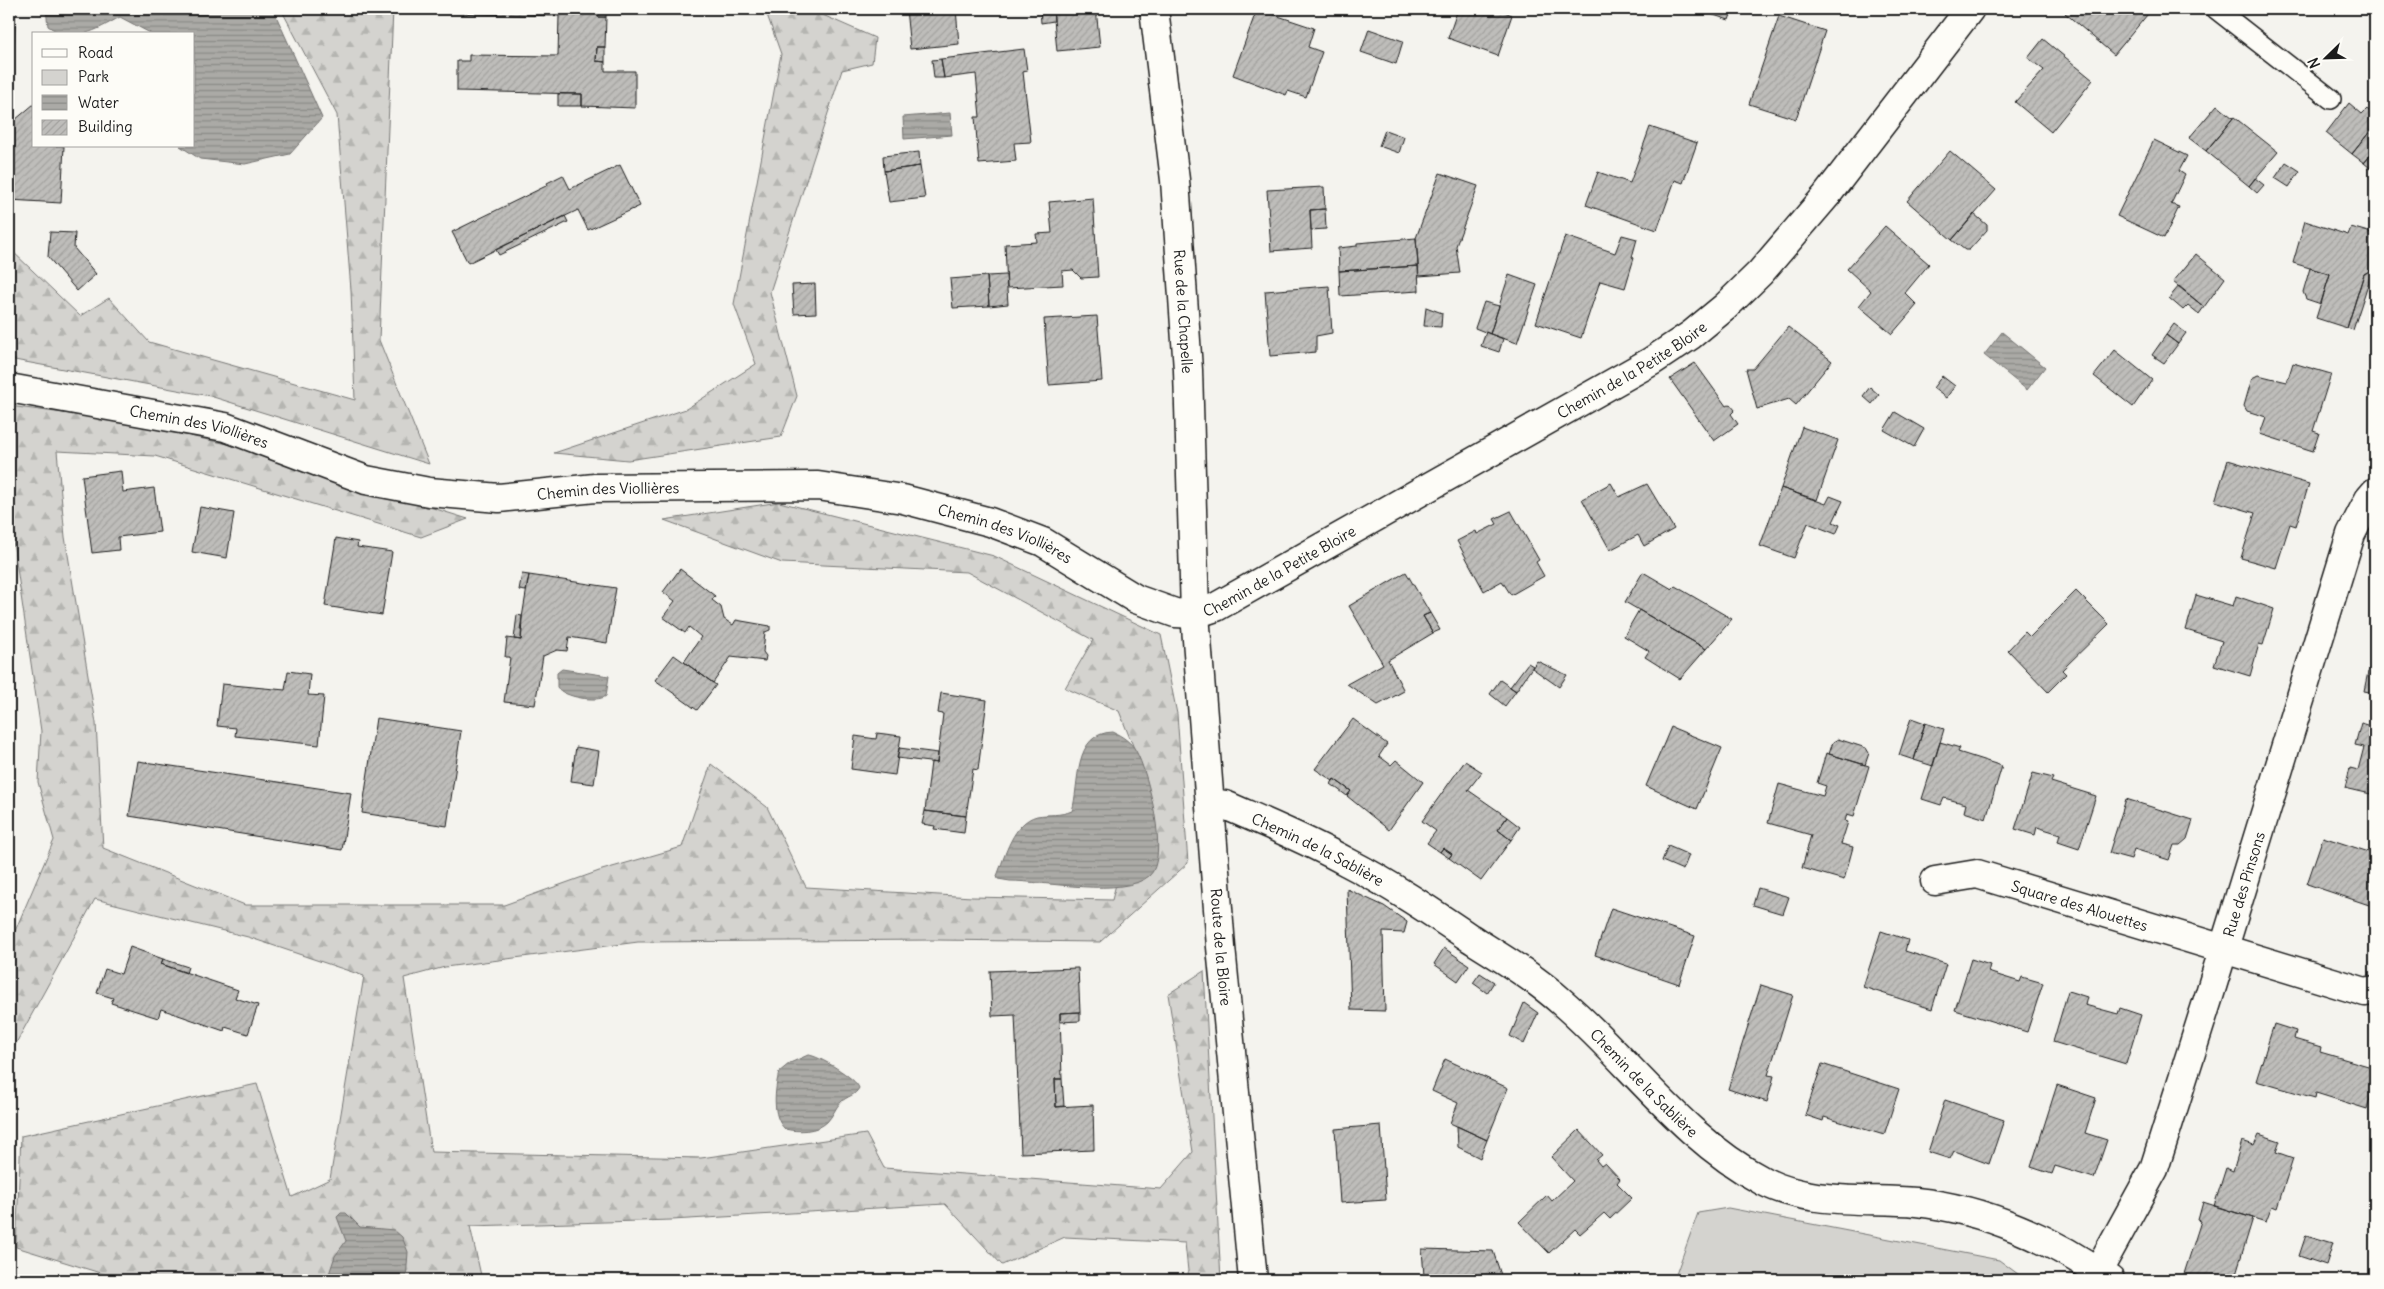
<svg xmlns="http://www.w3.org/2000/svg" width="2384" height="1289" viewBox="0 0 2384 1289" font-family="Delius,sans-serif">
  <defs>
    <pattern id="forest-firs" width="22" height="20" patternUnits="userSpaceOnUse" patternTransform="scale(1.25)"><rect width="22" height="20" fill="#d4d3cf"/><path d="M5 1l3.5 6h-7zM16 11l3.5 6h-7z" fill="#b5b5b1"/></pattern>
    <pattern id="water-rules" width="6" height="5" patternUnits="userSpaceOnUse" patternTransform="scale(1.25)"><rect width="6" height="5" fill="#abaaa6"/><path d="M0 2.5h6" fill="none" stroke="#8a8a86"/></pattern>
    <pattern id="building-hatch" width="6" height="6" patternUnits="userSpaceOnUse" patternTransform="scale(1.25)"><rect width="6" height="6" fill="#bebdba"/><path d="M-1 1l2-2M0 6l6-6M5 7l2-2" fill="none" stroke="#a3a29f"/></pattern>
  </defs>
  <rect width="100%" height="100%" fill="#f4f3ee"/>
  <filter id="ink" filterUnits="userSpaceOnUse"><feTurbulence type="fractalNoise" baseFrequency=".02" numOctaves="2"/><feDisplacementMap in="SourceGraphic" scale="10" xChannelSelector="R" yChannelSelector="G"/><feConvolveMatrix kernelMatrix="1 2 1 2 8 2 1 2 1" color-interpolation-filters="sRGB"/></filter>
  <g filter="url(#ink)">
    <path fill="#d4d3cf" stroke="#787876" d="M1728 1208 1999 1260 2026 1280H1674L1698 1213Z"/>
    <path fill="url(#forest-firs)" stroke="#787876" d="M9 9H16L14 42 9 46Z
      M281 9H393L379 340 429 464 210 396 9 359V248L80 316 109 298 149 342 355 400 351 290 337 115Z
      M765 9H813L816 12 875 38 872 63 842 70 770 292 797 396 781 437 628 460 554 453 686 409 756 364 734 304 781 54Z
      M9 406 102 418 228 444 468 519 421 537 155 456 57 451 65 537 96 723 103 848 245 905H504L602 870 682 847 711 764 767 807 806 887 972 897 1112 900 1144 773 1119 711 1065 688 1093 640 967 572 782 563 664 520 779 502 994 556 1161 635 1177 714 1188 863 1100 942 936 940 638 942 445 967 404 978 431 1152 701 1158 866 1134 884 1168 1161 1189 1193 1152 1168 994 1204 971 1221 1280H1189L1185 1243 1065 1237 1002 1265 945 1204 672 1220 470 1226 482 1280H123L16 1247 21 1136 257 1084 292 1197 330 1179 364 976 248 937 95 899 9 1056V945L54 840 38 782 41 731 9 514Z"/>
    <path fill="url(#water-rules)" stroke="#72716f" d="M46 9H273L322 118 290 154 245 164 200 159 180 146H194V34H152L120 17C96 30 74 45 48 26Z
      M950 113 952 135 904 139 903 117Z
      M2002 332 2045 367 2027 390 1984 355Z
      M562 669 609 676 606 696C597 703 563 697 557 687V673Z
      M1113 732C1122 736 1131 742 1136 751 1148 772 1170 859 1149 876 1123 898 1044 881 1010 881L998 879 997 876C1005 856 1013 822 1037 816 1049 814 1060 816 1072 811 1080 785 1072 733 1113 732Z
      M808 1055C818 1055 857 1079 859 1088 855 1096 847 1096 841 1102 835 1108 833 1116 827 1122 817 1132 797 1132 785 1129 771 1116 775 1089 779 1072L790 1063Z
      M341 1213H346L360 1227 394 1230 402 1237 408 1252 406 1280H327L335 1256 346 1241 337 1217Z"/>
    <path fill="url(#building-hatch)" stroke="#1c1c1c" d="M453 9H480V14L453 13Z
      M480 9H598V17H606L605 47H597L596 61 605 62V71H635V108L582 106V94L457 91V61H469V55L558 56 559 16 480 14Z
      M598 9H606V17H598Z
      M906 9H956L959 44 910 49Z
      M1040 9H1053L1054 21 1041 23Z
      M1053 9H1096L1100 47 1057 51Z
      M1257 9 1314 28 1308 47 1322 52 1306 97 1288 91 1286 95 1233 75Z
      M1458 9 1463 11 1464 9H1497L1512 15 1498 56 1448 38Z
      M1695 9H1733L1729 20Z
      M2069 9H2152L2114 55 2065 13Z
      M1779 16 1825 31 1796 119 1749 104Z
      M1369 29 1403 41 1396 64 1361 52Z
      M2043 39 2093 80 2051 132 2015 102 2044 70 2028 58Z
      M597 47H605V62L596 61Z
      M1024 49 1027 71 1023 72 1031 142 1014 143 1016 161 979 164 975 117H980L976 74 944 78 941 59Z
      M941 59 944 78H934L932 60Z
      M558 94H582V106H558Z
      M2349 103 2362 114 2367 109 2375 116V125L2352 154 2326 133Z
      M34 104V146H64L61 203 9 200 12 142 9 141V120H15Z
      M2217 105 2233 118 2206 151 2189 138Z
      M2234 117 2278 152 2249 186 2206 151Z
      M2375 125V150L2364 163 2352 154Z
      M1650 127 1697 143 1683 183 1675 180 1657 230 1586 205 1598 172 1630 183Z
      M1385 130 1404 137 1399 153 1379 146Z
      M2154 140 2187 156 2179 171 2185 175 2171 204 2179 207 2164 238 2117 216Z
      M2375 150V172L2364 163Z
      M1950 151 1996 190 1952 240 1907 201Z
      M919 152 920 166 884 171 883 156Z
      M2286 162 2300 171 2289 187 2275 178Z
      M620 165 640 206 588 230 578 210 468 263 452 232 548 185 547 183 563 175 570 189Z
      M920 166 925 198 889 202 884 171Z
      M1440 173 1478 186 1456 246 1460 273 1419 276 1416 238Z
      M2255 178 2264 185 2257 193 2249 186Z
      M1324 187 1325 209 1310 210 1312 248 1271 251 1267 190Z
      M1093 198 1098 277 1081 278 1073 270 1062 271 1063 285 1007 288 1005 244 1037 242 1036 234 1052 233 1049 202Z
      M1325 209 1326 229 1311 230 1310 210Z
      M1974 214 1987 225V230L1969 250H1965L1952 240Z
      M565 216 568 222 499 255 496 250Z
      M2305 221 2348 235 2351 227 2375 234V268L2364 274 2347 328 2316 318 2330 274 2293 263Z
      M1885 226 1929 264 1905 293 1917 305 1892 334 1859 306 1871 291 1847 269Z
      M50 232 75 233 74 248 96 274 77 291 48 257Z
      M1622 235 1637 239 1632 257 1634 258 1625 288 1600 281 1581 338 1536 323 1565 236 1615 253Z
      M1416 238 1418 266 1339 271 1338 248 1357 246V243Z
      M2196 254 2225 278 2204 307 2173 282Z
      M1418 266 1419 291 1340 296 1339 271Z
      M2310 268 2330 274 2321 304 2306 299 2303 292Z
      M2373 269 2353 330 2347 328 2364 274Z
      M1006 275 1008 304 989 306 987 276Z
      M1509 275 1537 285 1517 343 1490 334Z
      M987 276 989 306 953 308 950 279Z
      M815 284 816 313 794 314 792 285Z
      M1329 286 1332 333 1316 336V352L1270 356 1265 291Z
      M2179 286 2204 307 2199 314 2188 305 2183 310 2169 298Z
      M1484 302 1499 306 1490 334 1475 328Z
      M1426 307 1442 313 1441 327 1424 326Z
      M1097 316 1102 381 1049 385 1044 319Z
      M2174 324 2186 333 2178 344 2166 335Z
      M1788 327 1832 361 1796 405 1789 399 1757 409 1746 369H1753Z
      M1486 332 1503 339 1499 352 1481 346Z
      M2166 335 2178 344 2164 363 2152 355Z
      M2115 350 2152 380 2133 407 2094 376Z
      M1695 363 1726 406 1730 404 1735 410 1731 414 1738 424 1714 441 1670 379Z
      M2293 363 2331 374 2313 431 2319 433 2313 451 2260 434 2266 417 2247 411 2244 406 2252 378 2258 375 2287 382Z
      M1942 376 1955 386 1946 398 1933 388Z
      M1870 387 1879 395 1872 404 1863 396Z
      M1895 412 1924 429 1914 447 1884 430Z
      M1802 427 1838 440 1817 500 1781 488Z
      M2228 460 2309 484 2296 526 2290 524 2276 568 2241 558 2255 513 2215 501Z
      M121 471 123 492 154 488 160 532 118 537 119 550 92 553 82 476Z
      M1611 483 1619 497 1647 484 1674 529 1644 546 1638 535 1610 550 1582 499Z
      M1781 488 1826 504 1830 496 1843 501 1833 522 1840 525 1836 534 1808 523 1794 558 1760 546Z
      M200 507 234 513 227 558 192 552Z
      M1511 511 1539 560 1536 562 1544 576 1511 595 1502 581 1484 591 1457 541 1476 531 1477 534 1497 524 1494 519Z
      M336 538 358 542 357 547 392 552 382 615 325 606Z
      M680 569 715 596 712 600 721 607 724 619 733 625 736 620 770 626V630L765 632 763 652 766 656 765 661 731 657 713 683 684 662 701 637 689 627 685 633 663 617 675 601 663 592Z
      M1406 572 1430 613 1423 616 1433 633 1388 660 1404 691 1378 705 1347 684 1383 664 1349 606Z
      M1643 572 1672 589 1675 586 1732 619 1706 649 1625 602Z
      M522 574 529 575 526 591 519 590Z
      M529 575 616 588 607 643 569 637 567 651 557 650 543 656 535 705 504 702 510 657H505L507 638 521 640 522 630H520Z
      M2076 591 2109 624 2062 670 2066 674 2048 692 2008 650 2025 632 2030 637Z
      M2196 595 2233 606 2236 596 2274 609 2263 645 2259 644 2250 676 2214 665 2222 641 2186 630Z
      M1639 610 1706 649 1680 679 1645 657 1649 651 1624 636Z
      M1430 613 1440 630 1433 633 1423 616Z
      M517 615 522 616 521 640 514 639Z
      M674 655 716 685 697 710 655 680Z
      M1537 661 1567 675 1559 687 1532 668Z
      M1528 663 1533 666 1516 691 1510 687Z
      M288 671 310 674 308 695 324 696 319 745 235 736 236 728 217 726 222 684 285 690Z
      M2368 672 2375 673V693L2364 691Z
      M1500 680 1516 691 1505 706 1490 694Z
      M941 693 987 700 978 770 973 769 966 816 925 811 931 762 937 763 943 714 938 713Z
      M376 718 461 731 447 826 362 813Z
      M1911 718 1925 723 1914 760 1899 755Z
      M1353 719 1387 744 1379 756 1391 765 1396 760 1423 782 1389 830 1347 796 1351 791 1334 779 1333 781 1315 769Z
      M1925 723 1944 729 1933 766 1914 760Z
      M2361 723 2375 727V795L2345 788 2350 768 2358 770 2364 747 2355 745Z
      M1671 727 1722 748 1697 809 1646 786Z
      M877 733 901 736 895 775 851 769 855 736 876 739Z
      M1838 739 1866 748 1869 753 1865 765 1829 754 1833 742Z
      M1940 742 1960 748 1958 752 2002 766 1986 819 1964 812 1966 804 1944 798 1941 805 1922 799Z
      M576 747 599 751 594 784 571 781Z
      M899 748 938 753 937 763 897 758Z
      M1826 753 1869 766 1854 816 1847 814 1845 821 1848 822 1841 844 1853 847 1844 880 1802 868 1811 835 1768 823 1779 784 1823 796 1826 786 1817 783Z
      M138 761 351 793 342 850 129 816Z
      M1465 761 1482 772 1468 790 1507 817 1498 830 1511 840 1481 881 1449 858 1452 854 1443 848 1440 852 1427 843 1436 831 1422 821Z
      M2033 773 2053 778 2051 782 2096 796 2079 849 2058 842 2060 834 2037 827 2035 835 2015 829Z
      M1334 779 1351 791 1347 796 1331 784Z
      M2126 799 2193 820 2187 839 2180 845H2174L2169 860 2134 849 2131 859 2109 853Z
      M925 811 966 816 964 833 934 829 935 826 922 824Z
      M1507 817 1520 827 1511 840 1498 830Z
      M2323 837 2375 854V907L2307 884Z
      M1668 846 1689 855 1683 870 1662 861Z
      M1443 848 1452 854 1449 858 1440 852Z
      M1758 888 1789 897 1783 914 1753 905Z
      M1347 889 1384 906 1407 922 1404 933 1383 932 1385 1011 1351 1010Z
      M1611 908 1695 936 1679 984 1595 955Z
      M1881 931 1908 940 1905 951 1946 964 1932 1009 1863 987Z
      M130 947 163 959 161 964 238 990 235 998 258 1005 248 1034 225 1027 224 1031 161 1009 158 1018 111 1003 113 998 97 993 105 969 121 974Z
      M1444 948 1469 965 1458 981 1434 964Z
      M163 959 188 967 186 973 161 964Z
      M1971 959 1990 965 1988 972 2020 982 2022 977 2043 983 2027 1032 1955 1010Z
      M1078 968 1080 1012 1060 1013 1062 1079H1055L1056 1107 1093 1105 1094 1150 1021 1153 1015 1015 992 1016 990 971Z
      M1480 973 1494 982 1487 993 1473 983Z
      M1761 985 1793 995 1768 1075 1774 1076 1767 1102 1728 1089Z
      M2068 991 2087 997 2085 1005 2118 1014 2120 1008 2141 1015 2126 1064 2053 1042Z
      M1524 1003 1538 1013 1524 1044 1510 1036Z
      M1080 1012V1021L1060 1022V1013Z
      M2274 1024 2296 1031 2294 1039 2321 1047 2320 1052 2375 1068V1081L2367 1109 2316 1093 2315 1098 2256 1081Z
      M1445 1059 1508 1088 1487 1140 1450 1123 1458 1103 1432 1091Z
      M1822 1064 1899 1089 1884 1135 1824 1117 1823 1121 1805 1115Z
      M1055 1079H1062L1064 1106 1056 1107Z
      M2057 1085 2096 1098 2085 1133 2107 1140 2094 1178 2055 1166 2052 1174 2031 1167Z
      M1945 1100 2004 1120 1989 1164 1954 1151 1950 1159 1928 1152Z
      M1381 1125 1386 1200 1340 1203 1335 1129Z
      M1457 1126 1487 1140 1480 1158 1458 1147Z
      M1579 1130 1602 1155 1596 1160 1601 1166 1605 1163 1620 1179 1617 1183 1632 1198 1610 1219 1604 1213 1580 1234 1575 1229 1549 1253 1519 1222 1547 1195 1552 1201 1573 1181 1551 1157Z
      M2259 1134 2280 1141 2276 1152 2293 1158 2277 1208 2272 1206 2266 1222 2214 1206 2226 1168 2233 1171 2242 1141 2254 1145Z
      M2375 1146V1170L2369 1168Z
      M2203 1202 2253 1218 2234 1280H2194L2183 1277 2201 1221 2198 1220Z
      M2306 1235 2333 1243 2326 1265 2299 1256Z
      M1422 1249 1493 1251 1502 1278 1432 1280V1276H1424Z"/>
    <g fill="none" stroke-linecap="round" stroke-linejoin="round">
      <g stroke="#1c1c1c" stroke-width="22">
        <path id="service" d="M2216 9 2331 99"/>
      </g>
      <g stroke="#1c1c1c" stroke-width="31">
        <g id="minor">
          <path id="s1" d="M9 388 225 427 366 480 429 492 499 498 595 488 818 486 903 499 990 522 1043 542 1136 599 1175 613 1195 614 1216 607 1652 361 1691 335 1725 307 1760 273 1826 196 1970 9"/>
          <path id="s2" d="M1210 803 1225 805C1266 823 1308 840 1347 862 1390 884 1430 911 1470 938 1502 958 1535 978 1563 1003 1631 1062 1683 1139 1763 1181 1809 1205 1866 1198 1916 1202 1985 1209 2054 1240 2110 1280"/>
          <path id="s3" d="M1935 881 1977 874 2365 992 2375 990"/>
          <path id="s4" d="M2098 1271 2154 1169 2210 993 2351 534 2369 499 2375 492"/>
        </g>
      </g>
      <g stroke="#1c1c1c" stroke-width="31">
        <g id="tertiary">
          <path id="s5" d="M1154 9 1175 180 1188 370 1195 614 1221 947 1253 1280"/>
        </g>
      </g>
      <use href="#service" stroke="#fdfcf7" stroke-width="19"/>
      <use href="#minor" stroke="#fdfcf7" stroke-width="28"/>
      <use href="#tertiary" stroke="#fdfcf7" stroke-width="28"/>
    </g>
  </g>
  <g text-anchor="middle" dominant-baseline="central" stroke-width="4" stroke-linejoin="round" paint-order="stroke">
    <g font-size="15" fill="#1c1c1c" stroke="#fdfcf7">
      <text stroke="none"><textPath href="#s5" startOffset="304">Rue de la Chapelle</textPath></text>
      <text stroke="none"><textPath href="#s1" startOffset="1728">Chemin de la Petite Bloire</textPath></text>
      <text stroke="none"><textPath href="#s1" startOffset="194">Chemin des Viollières</textPath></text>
      <text stroke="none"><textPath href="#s1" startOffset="614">Chemin des Viollières</textPath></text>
      <text stroke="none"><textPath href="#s1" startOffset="1018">Chemin des Viollières</textPath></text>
      <text stroke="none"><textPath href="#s1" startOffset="1322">Chemin de la Petite Bloire</textPath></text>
      <text stroke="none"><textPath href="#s2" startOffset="118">Chemin de la Sablière</textPath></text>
      <text stroke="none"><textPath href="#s4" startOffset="415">Rue des Pinsons</textPath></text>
      <text stroke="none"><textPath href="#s3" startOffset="150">Square des Alouettes</textPath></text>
      <text stroke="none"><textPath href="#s5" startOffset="941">Route de la Bloire</textPath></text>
      <text stroke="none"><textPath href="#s2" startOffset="522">Chemin de la Sablière</textPath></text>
    </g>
  </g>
  <rect width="2384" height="1289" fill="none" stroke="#fdfcf7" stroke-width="30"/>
  <rect x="15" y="15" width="2354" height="1259" fill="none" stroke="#1c1c1c" stroke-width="2" filter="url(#ink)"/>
  <rect x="32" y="32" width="162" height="115" fill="#fdfcf7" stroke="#a3a29f"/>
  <rect x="42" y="49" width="25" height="8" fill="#fdfcf7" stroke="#a3a29f"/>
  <text x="78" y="58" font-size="15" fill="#1c1c1c">Road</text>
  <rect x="42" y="70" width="25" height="15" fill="#d4d3cf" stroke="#a3a29f"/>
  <text x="78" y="82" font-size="15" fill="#1c1c1c">Park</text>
  <rect x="42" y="95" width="25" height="15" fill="url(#water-rules)" stroke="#a3a29f"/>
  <text x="78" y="108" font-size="15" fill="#1c1c1c">Water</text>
  <rect x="42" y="120" width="25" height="15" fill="url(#building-hatch)" stroke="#a3a29f"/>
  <text x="78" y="132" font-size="15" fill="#1c1c1c">Building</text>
  <g transform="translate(2326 58) rotate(247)" stroke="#fdfcf7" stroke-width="4" paint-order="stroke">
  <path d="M0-4L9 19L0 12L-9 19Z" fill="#1c1c1c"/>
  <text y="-8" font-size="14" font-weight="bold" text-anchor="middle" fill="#1c1c1c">N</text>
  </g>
</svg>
